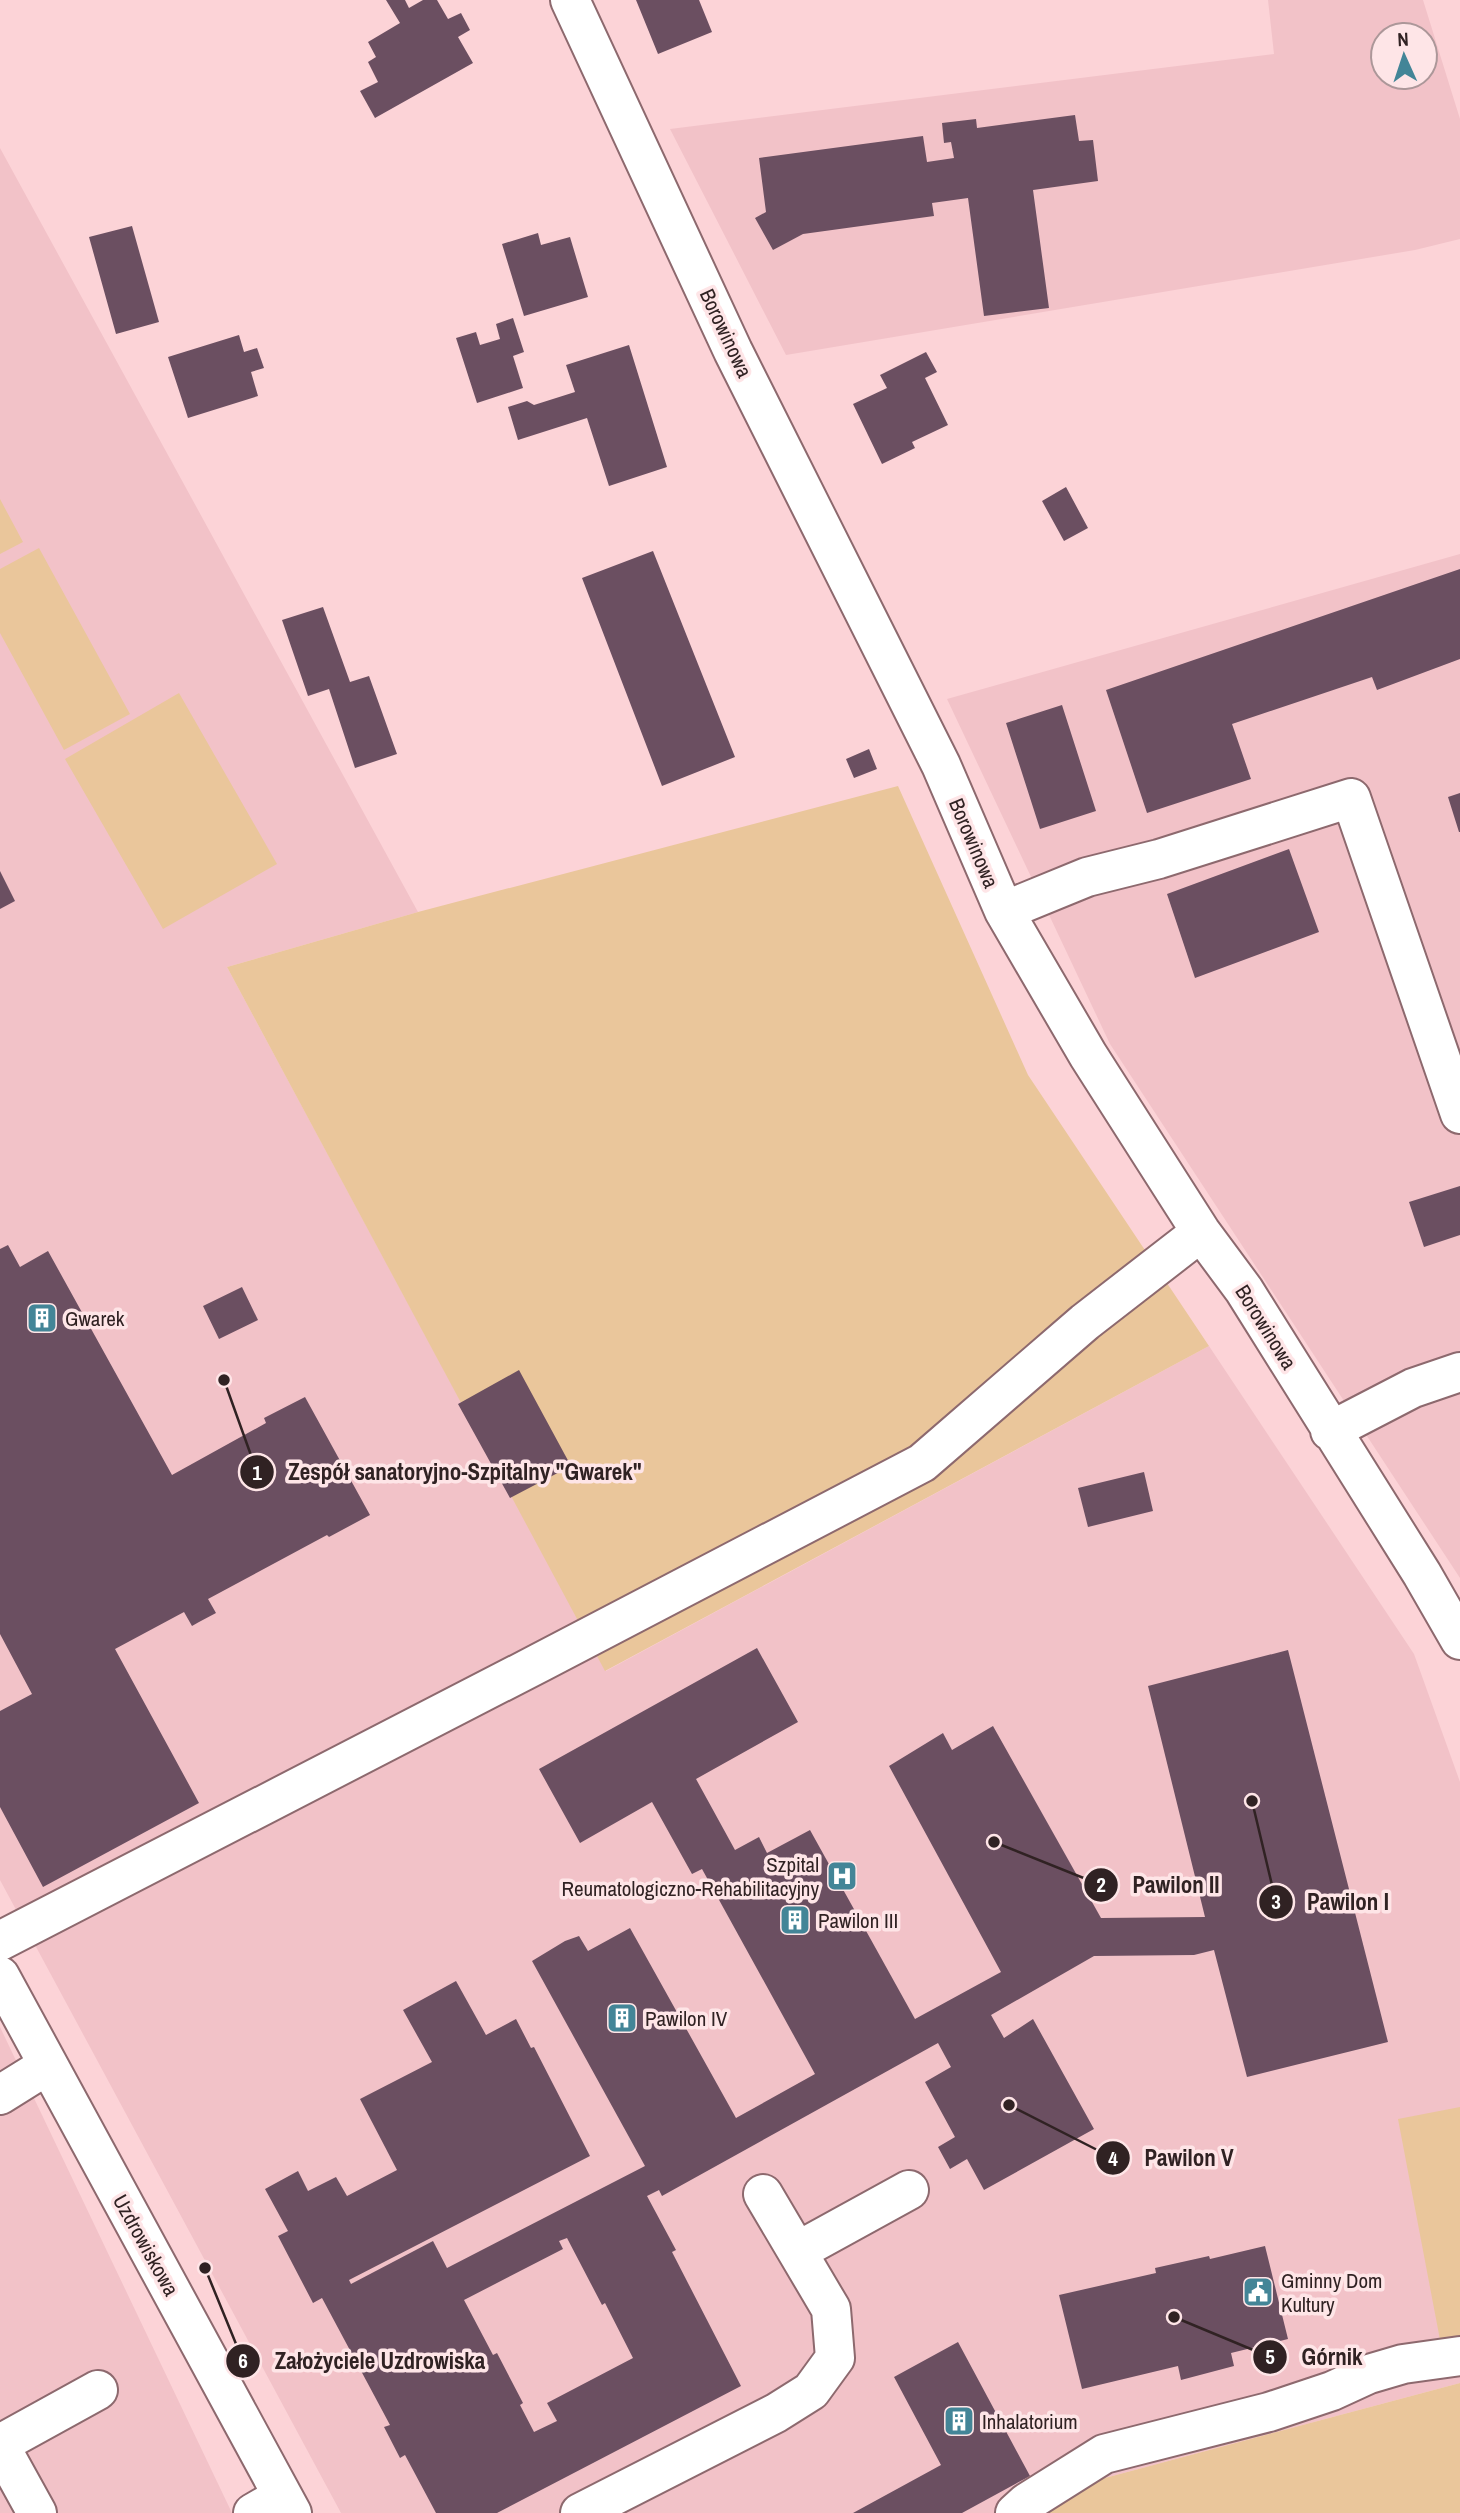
<svg xmlns="http://www.w3.org/2000/svg" width="1460" height="2513" viewBox="0 0 1460 2513" font-family="'Archivo Narrow',sans-serif">
  <rect width="100%" height="100%" fill="#fcd3d7"/>
  <path fill="#f2c2c8" fill-rule="evenodd" d="M1268 0H1423L1460 119V239L1415 250 786 355 670 129 1274 54ZM1383 35H1425V77H1383Z
    M0 148 418 912 227 967 606 1671 1209 1346 1414 1654 1460 1782V2383L1090 2482 1047 2513H341L0 1880Z
    M1460 554V1578L1110 1044 947 699Z
    M0 2027 232 2513H0Z"/>
  <path fill="#eac69b" d="M0 499 23 542 0 554Z
    M39 548 130 714 64 750 0 633V569Z
    M179 693 277 864 163 929 65 759Z
    M898 786 1028 1075 1209 1346 605 1671 227 967 418 912Z
    M1460 2107V2341L1441 2345 1398 2119Z
    M1460 2383V2513H1047L1090 2482Z"/>
  <path fill="#6b4f61" fill-rule="evenodd" d="M386 0H405L409 8 423 0H437L448 19 461 13 470 30 458 37 473 63 375 118 360 91 378 82 368 62 376 57 368 42 400 23Z
    M636 0H699L712 32 658 54Z
    M1075 115 1079 141 1093 140 1098 181 1033 190 1049 308 984 316 968 198 932 203 934 216 803 234 773 250 755 218 766 212 759 158 923 136 927 162 954 158 951 142 944 143 942 123 976 119 977 128Z
    M132 226 159 322 116 334 89 237Z
    M538 233 541 245 570 237 588 297 524 316 502 244Z
    M513 318 524 352 513 356 523 388 477 403 456 338 476 332 480 345 500 339 496 324Z
    M239 335 244 352 257 348 264 368 251 372 258 396 188 418 168 357Z
    M629 345 667 467 609 486 587 418 518 440 508 407 527 401 534 405 575 392 566 365Z
    M926 352 937 372 925 378 948 425 912 442 915 448 882 464 853 404 887 388 880 375Z
    M1066 487 1088 528 1064 541 1042 501Z
    M653 551 735 757 662 786 582 578Z
    M1460 569V659L1377 690 1372 677 1232 724 1251 779 1147 813 1106 690Z
    M323 607 350 682 369 676 397 754 355 768 329 689 308 696 282 620Z
    M1062 705 1096 811 1040 829 1006 723Z
    M869 749 877 769 854 778 846 759Z
    M1460 793V832H1459L1448 797Z
    M1289 849 1319 932 1195 978 1167 894Z
    M0 871 15 901 0 909Z
    M1460 1186V1235L1424 1247 1409 1202Z
    M8 1245 20 1267 48 1251 172 1475 266 1423 264 1418 305 1397 370 1515 329 1537 327 1535 208 1599 216 1613 199 1622 192 1626 184 1612 115 1649 199 1803 43 1887 0 1807V1711L32 1694 0 1634V1249Z
    M242 1287 258 1320 219 1339 203 1306Z
    M519 1370 571 1466 510 1498 458 1404Z
    M1144 1472 1153 1511 1088 1527 1078 1488Z
    M757 1648 798 1722 696 1779 735 1850 759 1837 767 1853 810 1830 915 2019 1001 1972 889 1766 943 1733 952 1750 993 1726 1101 1918 1205 1917 1148 1686 1288 1650 1388 2042 1247 2077 1214 1950 1194 1955 1094 1956 991 2015 1004 2038 1033 2019 1094 2129 984 2190 967 2159 950 2169 938 2147 955 2137 925 2082 951 2067 938 2043 662 2196 659 2190 647 2196 676 2250 672 2252 741 2386 497 2513H436L405 2455 400 2458 384 2427 390 2425 322 2298 313 2303 278 2236 288 2231 265 2189 298 2171 308 2191 336 2177 347 2196 397 2170 360 2099 432 2062 403 2010 456 1981 486 2035 516 2019 531 2048 534 2047 590 2156 349 2280 351 2284 433 2241 447 2268 645 2166 532 1961 565 1941 579 1936 588 1951 630 1928 736 2118 815 2074 702 1869 692 1874 652 1802 580 1843 539 1769ZM567 2238 602 2305 605 2303 633 2358 547 2403 557 2421 534 2432 520 2405 523 2403 497 2353 493 2355 464 2300 563 2249 559 2241Z
    M1265 2246 1288 2339 1231 2353 1234 2366 1181 2380 1178 2366 1082 2389 1059 2295 1156 2273 1155 2268 1209 2256 1210 2259Z
    M958 2342 1030 2476 962 2513H853L941 2465 894 2377Z"/>
  <g fill="none" stroke-linecap="round" stroke-linejoin="round">
    <g stroke="#8d696e" stroke-width="42">
      <path id="minor" d="M570 0 733 351 941 765 1004 911 1088 1055 1201 1232 1244 1290 1422 1574 1460 1640
        M1004 911 1087 877 1159 859 1351 798 1460 1114
        M1330 1431 1413 1388 1460 1372
        M0 1941 541 1662 922 1463 1085 1322 1201 1232
        M0 1976 292 2513
        M0 2095 48 2065
        M798 2251 909 2190
        M0 2444 98 2390
        M0 2446 37 2513
        M253 2513 282 2496
        M580 2513 776 2413 811 2391 835 2358 831 2309 763 2194
        M1015 2513 1026 2503 1104 2454 1269 2412 1332 2391 1369 2374 1403 2364 1460 2356"/>
    </g>
    <use href="#minor" stroke="#fff" stroke-width="38"/>
  </g>
  <defs>
    <g id="building-square" transform="scale(1.575)"><rect x="-9" y="-9" width="18" height="18" rx="4" fill="#438597" stroke="#fee5e7"/><path d="M-4-6H4V6H1V3H-1V6H-4ZM-2.5-4.3h1.7v1.8h-1.7ZM.8-4.3h1.7v1.8H.8ZM-2.5-1h1.7V.8h-1.7ZM.8-1h1.7V.8H.8Z" fill="#fff"/></g>
    <g id="hospital-square" transform="scale(1.575)"><rect x="-9" y="-9" width="18" height="18" rx="4" fill="#438597" stroke="#fee5e7"/><path d="M-5-5h3v3.5h4V-5h3V5h-3V1.5h-4V5h-3Z" fill="#fff"/></g>
    <g id="civic-square" transform="scale(1.575)"><rect x="-9" y="-9" width="18" height="18" rx="4" fill="#438597" stroke="#fee5e7"/><path d="M-.6-6.5H3V-4.5H.6V-3L4-1V1h2V6H-6V1h2V-1L-.6-3ZM-1.2 2.5V6h2.4V2.5Z" fill="#fff"/></g>
  </defs>
  <g fill-rule="evenodd">
    <use href="#building-square" x="42" y="1318"/>
    <use href="#hospital-square" x="842" y="1876"/>
    <use href="#building-square" x="795" y="1920"/>
    <use href="#building-square" x="622" y="2018"/>
    <use href="#civic-square" x="1258" y="2292"/>
    <use href="#building-square" x="959" y="2421"/>
  </g>
  <g text-anchor="middle" dominant-baseline="central" stroke-width="7" stroke-linejoin="round" paint-order="stroke">
    <g font-size="21" fill="#302223" stroke="#fee5e7">
      <text transform="translate(726 333) rotate(65)">Borowinowa</text>
      <text transform="translate(974 843) rotate(67)">Borowinowa</text>
      <text transform="translate(1266 1327) rotate(58)">Borowinowa</text>
      <text transform="translate(146 2245) rotate(61)">Uzdrowiskowa</text>
    </g>
    <g font-size="21" fill="#302223" stroke="#fee5e7" text-anchor="start">
      <text x="65" y="1318">Gwarek</text>
      <text x="819" y="1864" text-anchor="end">Szpital<tspan x="819" dy="24">Reumatologiczno-Rehabilitacyjny</tspan></text>
      <text x="818" y="1920">Pawilon III</text>
      <text x="645" y="2018">Pawilon IV</text>
      <text x="1281" y="2280">Gminny Dom<tspan x="1281" dy="24">Kultury</tspan></text>
      <text x="982" y="2421">Inhalatorium</text>
    </g>
  </g>
  <path fill="none" stroke="#302223" stroke-width="2.5" d="M224 1380L257 1472M994 1842L1101 1885M1252 1801L1276 1902M1009 2105L1113 2158M1174 2317L1270 2357M205 2268L243 2361"/>
  <g fill="#302223" stroke="#fee5e7" stroke-width="2.5">
    <circle cx="224" cy="1380" r="7"/>
    <circle cx="994" cy="1842" r="7"/>
    <circle cx="1252" cy="1801" r="7"/>
    <circle cx="1009" cy="2105" r="7"/>
    <circle cx="1174" cy="2317" r="7"/>
    <circle cx="205" cy="2268" r="7"/>
    <circle cx="257" cy="1472" r="18"/>
    <circle cx="1101" cy="1885" r="18"/>
    <circle cx="1276" cy="1902" r="18"/>
    <circle cx="1113" cy="2158" r="18"/>
    <circle cx="1270" cy="2357" r="18"/>
    <circle cx="243" cy="2361" r="18"/>
  </g>
  <g font-size="21" text-anchor="middle" font-weight="bold" fill="#fff">
    <text x="257" y="1480">1</text>
    <text x="1101" y="1892">2</text>
    <text x="1276" y="1909">3</text>
    <text x="1113" y="2166">4</text>
    <text x="1270" y="2364">5</text>
    <text x="243" y="2368">6</text>
  </g>
  <g font-size="23" text-anchor="middle" font-weight="bold" fill="#302223" stroke="#fee5e7" stroke-width="7" stroke-linejoin="round" paint-order="stroke">
    <text x="465" y="1480">Zespół sanatoryjno-Szpitalny "Gwarek"</text>
    <text x="1176" y="1893">Pawilon II</text>
    <text x="1348" y="1910">Pawilon I</text>
    <text x="1189" y="2166">Pawilon V</text>
    <text x="1332" y="2365">Górnik</text>
    <text x="380" y="2369">Założyciele Uzdrowiska</text>
  </g>
  <g transform="translate(1404 56) rotate(357)"><circle r="33" fill="#fee5e7" stroke="#ac9799" stroke-width="2"/>
  <path d="M0-5L12 26L0 18L-12 26Z" fill="#438597"/>
  <text y="-10" font-size="19" font-weight="bold" text-anchor="middle" fill="#302223">N</text>
  </g>
</svg>
